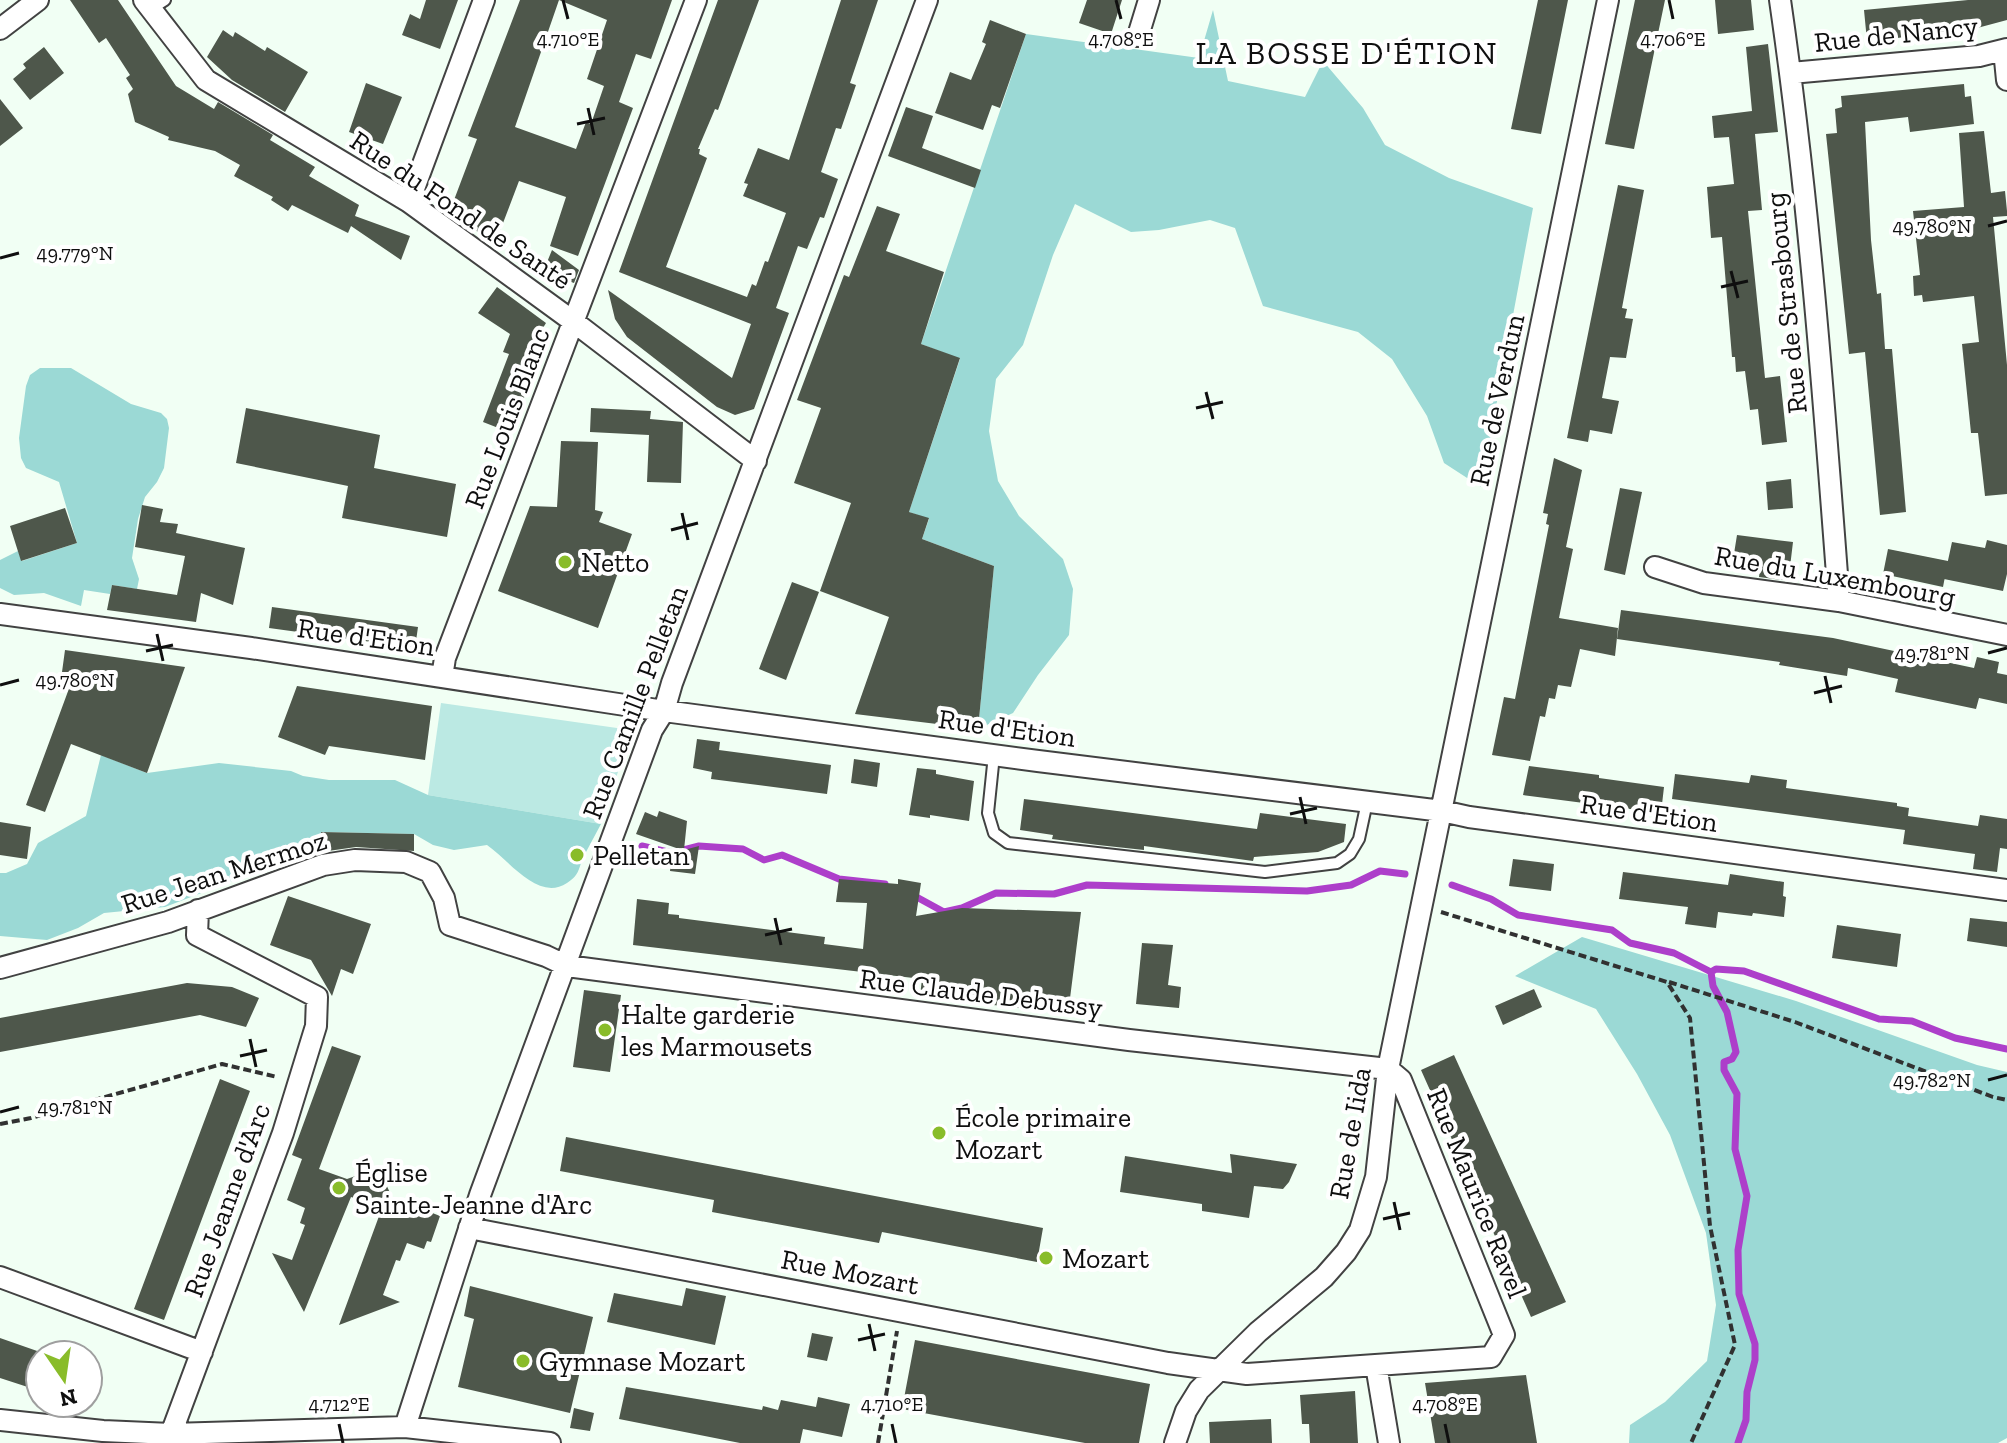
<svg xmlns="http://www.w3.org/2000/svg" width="2007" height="1443" viewBox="0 0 2007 1443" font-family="'Zilla Slab',serif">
  <rect width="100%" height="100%" fill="#f1fff4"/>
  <path fill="#bbe9e3" d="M441 703 624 729 629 738 601 824 428 795Z"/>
  <path fill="#9bd9d5" d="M1213 10 1228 81 1305 97 1323 61 1363 108 1385 145 1449 178 1533 208 1481 487 1444 463 1427 416 1392 359 1358 332 1263 306 1235 228 1210 220 1159 230 1131 232 1075 204 1053 255 1023 345 996 379 989 431 998 481 1019 516 1063 559 1073 589 1069 635 1038 675 1013 713 978 729 994 566 922 539 929 519 909 512 960 359 921 344 1026 34 1199 58Z
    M40 368H71L131 404 161 413 167 419 169 428 164 468 157 482 145 497 138 519 132 558 139 579 137 589 112 585 110 594 84 590 81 606 44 593 14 595 0 588V560L18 551 22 561 77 543 59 482 26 468 21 458 19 438 26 386 30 375Z
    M101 755 147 773 219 763 291 771 303 776 329 780H395L428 795 601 824 586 852 571 847 568 858 581 863C578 873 576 877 567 883 538 902 510 861 487 845L454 850 433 845 414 834 322 832 321 852 264 869 165 907 104 913 78 928 47 940 0 936V873H6L27 864 38 843 86 816Z
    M1582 937 1796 1001 1977 1065 2007 1072V1438L1998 1443H1629L1630 1425 1665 1402 1707 1361 1716 1305 1706 1233 1670 1135 1637 1074 1596 1009 1515 976Z"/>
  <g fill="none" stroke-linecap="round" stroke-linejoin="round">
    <path stroke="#ad3fca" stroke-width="7" d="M642 846 672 853 699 846 743 849 764 860 782 855 839 879 885 884
      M1452 885 1491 899 1518 915 1612 930 1630 943 1674 953 1711 972 1716 969 1744 971 1879 1019 1912 1021 1955 1038 2007 1049
      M911 894 944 912 962 908 996 893 1054 894 1087 885 1307 891 1351 885 1380 871 1405 874
      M1711 972 1713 986 1727 1012 1736 1052 1732 1059 1724 1062V1070L1737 1094 1735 1149 1747 1196 1738 1250 1739 1294 1755 1344V1360L1747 1392 1746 1420 1738 1443"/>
  </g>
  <path fill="#4e574b" d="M70 0H118L176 86 214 109 218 102 273 135 270 140 315 167 309 176 359 205 355 216 410 236 401 260 351 226 348 233 292 205 288 211 271 200 273 197 234 176 240 165 215 151 168 140 169 137 135 122 128 94 133 89 126 78 130 75 106 38 99 43Z
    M426 0H458L440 49 402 35 410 14 420 19Z
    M520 0H559L515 127 576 149 586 122 591 124 604 86 587 79 607 20 559 0H672L651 59 636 54 619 102 633 108 578 256 550 246 566 197 519 181 495 244 471 227 475 217 451 208 477 139 468 136Z
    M718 0H759L718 110 715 109 698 149H700L699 154 707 158 666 267 747 297 752 284 756 286 765 261 768 262 786 213 743 196 748 184 744 183 758 148 789 160 841 0H878L850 83 856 85 841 129 836 128 821 172 838 179 824 218 820 217 807 249 798 246 776 308 789 313 754 409 735 415 717 407 627 337 615 319 608 290 732 378 751 324 619 272Z
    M1087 0H1122L1111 34 1079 23Z
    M1538 0H1568L1541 134 1511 129Z
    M1635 0H1665L1634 149 1605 144Z
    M1715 0H1751L1754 30 1718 34Z
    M1968 0H2007V20L1966 31 1867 41 1864 10Z
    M990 20 1026 34 1000 108 992 105 983 130 935 113 950 72 971 80 986 44 982 42Z
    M223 30 233 37 235 32 265 51 267 47 308 72 285 112 232 80 207 57Z
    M1768 44 1778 132 1755 134 1762 210 1748 211 1765 378 1780 376 1787 442 1762 445 1758 409 1750 410 1745 371 1736 372 1735 357H1732L1722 237 1711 238 1707 187 1734 184 1729 137 1714 138 1712 116 1752 111 1746 47Z
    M44 47 64 73 30 100 13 79 26 68 23 64Z
    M366 83 402 97 383 144 349 132Z
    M1964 84 1965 97 1971 96 1974 124 1910 132 1908 117 1865 122 1871 240 1877 294 1881 293 1885 349H1892L1906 512 1880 515 1865 352 1849 354 1826 134 1837 133 1835 109 1842 107 1841 96Z
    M0 99 23 128 0 146Z
    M906 107 933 116 922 148 981 170 975 188 888 156Z
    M1984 131 1991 193 2005 191 2007 211V216L1993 217 2007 365V494L1985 496 1978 433H1971L1962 344 1979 342 1974 296 1923 302 1922 295 1914 296 1913 276 1920 275 1913 211 1964 207 1959 133Z
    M1618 185 1644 190 1622 308 1627 309 1625 318 1633 319 1626 358 1610 357 1602 398 1619 401 1612 434 1590 430 1588 442 1567 438Z
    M877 206 900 214 886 251 944 272 921 344 960 358 909 512 929 518 922 539 994 566 978 729 855 714 889 617 820 591 851 503 794 483 821 408 797 400 844 275 849 277Z
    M552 250 579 270 574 283 543 272Z
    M497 287 546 323 538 336 545 341 511 433 483 422 509 354 503 352 510 334 478 313Z
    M246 408 380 435 374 468 456 484 447 537 342 518 348 486 236 463Z
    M591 408 651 411 650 419 683 422 681 483 647 482 649 435 590 432Z
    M561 441 598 442 595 510 603 512 599 522 632 534 598 628 498 591 530 506 557 507Z
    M1554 458 1582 470 1566 547 1573 549 1559 618 1618 628 1615 656 1580 649 1571 687 1558 685 1555 699 1549 698 1545 717 1540 716 1530 761 1492 755 1504 697 1515 699 1549 525 1546 524 1548 514 1543 513Z
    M1791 479 1793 508 1768 510 1766 482Z
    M1620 488 1642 492 1625 575 1604 570Z
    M142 505 163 509 160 522 178 524 176 533 245 548 233 605 201 593 196 622 107 610 112 585 177 595 185 556 135 547Z
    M65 508 77 543 21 561 10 526Z
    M1737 535 1793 542 1790 567H1785L1783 580 1759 577 1761 563 1733 560Z
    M1987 540 2007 545V574L2003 591 1944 579 1952 542 1985 548Z
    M1888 549 1948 561 1943 587 1883 574Z
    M792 582 819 592 786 680 759 669Z
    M272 607 418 627 415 648 269 628Z
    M1621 610 1833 638 1974 668 1977 657 1999 662 1997 673 2007 675V704L1979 698 1976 709 1895 692 1898 679 1848 668 1847 676 1779 665 1780 662 1617 639Z
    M65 650 185 667 147 773 71 744 45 812 26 805 74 675 62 672Z
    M297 686 432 706 425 760 329 746 325 755 278 737Z
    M697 739 720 742 719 750 831 765 827 794 711 779 712 772 693 768Z
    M854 759 880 763 877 787 851 783Z
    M1529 766 1599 775V778L1664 787 1661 813 1523 795Z
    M917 768 936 770V774L974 781 969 821 930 815V818L909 815Z
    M1675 774 1749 783 1751 775 1787 780 1786 788 1897 803V806L1909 808 1908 816 1978 826 1980 815 2007 819V849L2000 848 1997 872 1973 869 1975 854 1903 844 1905 830 1672 799Z
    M1024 799 1257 829 1260 813 1346 824 1344 842 1318 852 1254 857 1253 861 1144 846V850L1098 845 1052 839 1053 835 1020 830Z
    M659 811 687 821 684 850 699 846 695 874 670 871 672 853 682 850 636 834 645 812 657 817Z
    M0 822 31 827 27 859 0 855Z
    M321 832 414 834V851L356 847 321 852Z
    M1513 859 1554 864 1551 891 1509 886Z
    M1623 872 1728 885 1730 874 1784 882 1783 896 1786 897 1784 917 1753 913 1752 916 1718 912 1716 928 1685 924 1688 907 1619 899Z
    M839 879 898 884V879L921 883 916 916 962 908 1081 912 1068 1014 920 996 922 979 633 945 637 899 669 903 668 914 679 915V918L825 937 824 944 863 949 867 903 836 902Z
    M288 896 371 924 353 974 341 969 332 996 311 960 270 945Z
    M1970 918 2007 922V947L1967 941Z
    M1837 925 1901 934 1897 967 1832 958Z
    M1142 943 1173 945 1168 985 1181 987 1179 1008 1136 1004Z
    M187 983 232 987 259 998 246 1027 200 1015 0 1052V1018Z
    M1534 989 1542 1007 1503 1025 1495 1006Z
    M584 990 621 995 610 1072 573 1067Z
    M332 1046 361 1056 319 1169 347 1179 364 1173 384 1180 392 1197 440 1216 431 1242 427 1241 424 1249 407 1243 400 1261 396 1260 383 1295 400 1302 339 1325 382 1208 351 1197 304 1312 272 1253 292 1260 305 1225 300 1223 305 1208 287 1200 302 1159 292 1155Z
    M1454 1055 1566 1302 1531 1317 1421 1070Z
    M220 1079 250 1091 164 1320 134 1309Z
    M566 1137 1043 1228 1037 1262 882 1232 879 1243 712 1212 714 1200 560 1171Z
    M1230 1154 1297 1164 1289 1182 1283 1189 1254 1186 1249 1218 1202 1211V1204L1120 1192 1125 1156 1232 1173Z
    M470 1286 593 1317 570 1413 458 1387 474 1319 464 1316Z
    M686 1288 726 1296 715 1345 607 1322 614 1293 682 1306Z
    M812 1333 833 1337 827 1361 807 1357Z
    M0 1338 40 1352V1391L0 1378Z
    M915 1340 1150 1384 1139 1443H1085L902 1409Z
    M1526 1375 1537 1443H1435L1425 1383Z
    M626 1387 762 1410 763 1406 778 1410 781 1400 816 1407 818 1397 850 1404 842 1437 803 1429 800 1443H740L619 1419Z
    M1355 1391 1358 1443H1310L1309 1424H1302L1300 1395Z
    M574 1408 594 1413 590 1431 570 1428Z
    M1271 1419 1272 1443H1210L1209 1422Z"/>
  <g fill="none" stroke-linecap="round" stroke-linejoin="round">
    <g stroke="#424242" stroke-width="14">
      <path id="lane" d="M151 9 165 0
        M994 755 988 813 994 833 1008 843 1265 872 1337 863 1350 854 1359 839 1367 802"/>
    </g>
    <g stroke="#424242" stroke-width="24">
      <path id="street" d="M144 0 206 80 409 202 574 322 756 461
        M1780 0C1809 199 1824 401 1839 601
        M0 29 38 0
        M1138 36 1149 0
        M2004 50 2007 80
        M1791 73 1979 56 2007 49
        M409 202 484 0
        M1655 567 1704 583 1839 601 2007 635
        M0 614 251 648 664 711 1038 761 1442 811 1469 817 2007 890
        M442 677 445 658 696 0
        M0 968 168 922 323 865 355 860 406 862 430 872 444 898 450 925 546 956 567 966 1129 1040 1388 1069 1401 1080 1504 1335 1491 1357 1247 1374 1168 1363 469 1228
        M0 1277 202 1352
        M1376 1365 1389 1443
        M0 1420 103 1431 171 1434 405 1427 550 1443
        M405 1427 480 1195 652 730 664 711 672 683 927 0
        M171 1434 283 1133 316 1026 317 997 197 935 198 910
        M1175 1443 1186 1411 1199 1390 1258 1332 1324 1277 1346 1252 1360 1230 1376 1177 1388 1069 1608 0"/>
    </g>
    <path stroke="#313131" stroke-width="4" stroke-dasharray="8 4" stroke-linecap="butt" d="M1441 912 1667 982 1690 1018 1710 1226 1735 1345 1691 1443
      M1669 982 1795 1022 1993 1097 2007 1100
      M0 1124 31 1118 222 1064 277 1077
      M878 1443 897 1331"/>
    <use href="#lane" stroke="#fff" stroke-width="10"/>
    <use href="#street" stroke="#fff" stroke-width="20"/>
  </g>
  <path fill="none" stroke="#0f0f0f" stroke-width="3" d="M563 0 568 19M1116 0 1121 19M1669 0 1673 19M588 108 594 135M577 124 605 118M1988 226 2007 221M0 258 19 253M1731 271 1738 298M1721 287 1748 281M1206 392 1213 419M1196 408 1223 402M682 513 688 540M671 530 698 523M157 634 163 661M146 651 173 645M1988 653 2007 648M1825 676 1831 703M0 685 19 680M1814 693 1842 686M1300 797 1306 824M1290 814 1317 808M775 918 781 945M765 935 792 929M250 1039 256 1067M240 1056 267 1050M1988 1080 2007 1075M0 1112 19 1107M1394 1202 1400 1230M1383 1219 1410 1213M869 1324 875 1351M858 1340 885 1334M339 1424 343 1443M892 1424 896 1443M1445 1424 1449 1443"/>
  <g fill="#89bc2a" stroke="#fff" stroke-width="3">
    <circle cx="565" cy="562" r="8"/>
    <circle cx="577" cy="855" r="8"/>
    <circle cx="605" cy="1030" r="8"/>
    <circle cx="939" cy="1133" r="8"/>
    <circle cx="339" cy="1188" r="8"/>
    <circle cx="1046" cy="1258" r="8"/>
    <circle cx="523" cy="1361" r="8"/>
  </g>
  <g text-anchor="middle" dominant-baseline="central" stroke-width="8" stroke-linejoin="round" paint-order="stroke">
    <g font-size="28" fill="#0f0f0f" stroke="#fff">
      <text transform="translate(1896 34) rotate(-6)">Rue de Nancy</text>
      <text transform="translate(461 210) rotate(34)">Rue du Fond de Santé</text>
      <text transform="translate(1786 303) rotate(-96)">Rue de Strasbourg</text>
      <text transform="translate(1497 400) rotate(-78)">Rue de Verdun</text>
      <text transform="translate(507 418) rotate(-69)">Rue Louis Blanc</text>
      <text transform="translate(1835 576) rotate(10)">Rue du Luxembourg</text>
      <text transform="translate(366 637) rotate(8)">Rue d'Etion</text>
      <text transform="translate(635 702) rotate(-69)">Rue Camille Pelletan</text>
      <text transform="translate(1007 728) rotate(8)">Rue d'Etion</text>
      <text transform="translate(1649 813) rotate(8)">Rue d'Etion</text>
      <text transform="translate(224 872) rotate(-18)">Rue Jean Mermoz</text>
      <text transform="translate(981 993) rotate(7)">Rue Claude Debussy</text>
      <text transform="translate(1350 1133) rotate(-80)">Rue de Iida</text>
      <text transform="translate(1477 1193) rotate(68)">Rue Maurice Ravel</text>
      <text transform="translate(227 1200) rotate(-70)">Rue Jeanne d'Arc</text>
      <text transform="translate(850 1272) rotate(11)">Rue Mozart</text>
    </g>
    <g font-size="28" fill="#0f0f0f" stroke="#fff" text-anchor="start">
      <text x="581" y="562">Netto</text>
      <text x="593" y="855">Pelletan</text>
      <text x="621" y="1014">Halte garderie<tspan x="621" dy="32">les Marmousets</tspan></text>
      <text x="955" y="1117">École primaire<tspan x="955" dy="32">Mozart</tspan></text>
      <text x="355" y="1172">Église<tspan x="355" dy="32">Sainte-Jeanne d'Arc</tspan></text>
      <text x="1062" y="1258">Mozart</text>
      <text x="539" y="1361">Gymnase Mozart</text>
    </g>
    <g font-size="32" letter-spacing="2" fill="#0f0f0f" stroke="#fff">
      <text x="1347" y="53">LA BOSSE D'ÉTION</text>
    </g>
  </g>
  <g font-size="20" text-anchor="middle" fill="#0f0f0f" stroke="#fff" stroke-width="8" stroke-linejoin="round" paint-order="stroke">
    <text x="568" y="46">4.710°E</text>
    <text x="1121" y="46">4.708°E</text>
    <text x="1673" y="46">4.706°E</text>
    <text x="1932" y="233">49.780°N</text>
    <text x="75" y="260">49.779°N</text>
    <text x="1932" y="660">49.781°N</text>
    <text x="75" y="687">49.780°N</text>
    <text x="1932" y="1087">49.782°N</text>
    <text x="75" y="1114">49.781°N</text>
    <text x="339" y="1411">4.712°E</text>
    <text x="892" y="1411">4.710°E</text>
    <text x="1445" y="1411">4.708°E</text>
  </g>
  <g transform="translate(64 1379) rotate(167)"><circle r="38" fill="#ffffff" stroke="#9f9f9f" stroke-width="2"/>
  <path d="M0-6L14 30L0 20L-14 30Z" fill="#89bc2a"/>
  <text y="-12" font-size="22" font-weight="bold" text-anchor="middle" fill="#0f0f0f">N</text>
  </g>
</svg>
